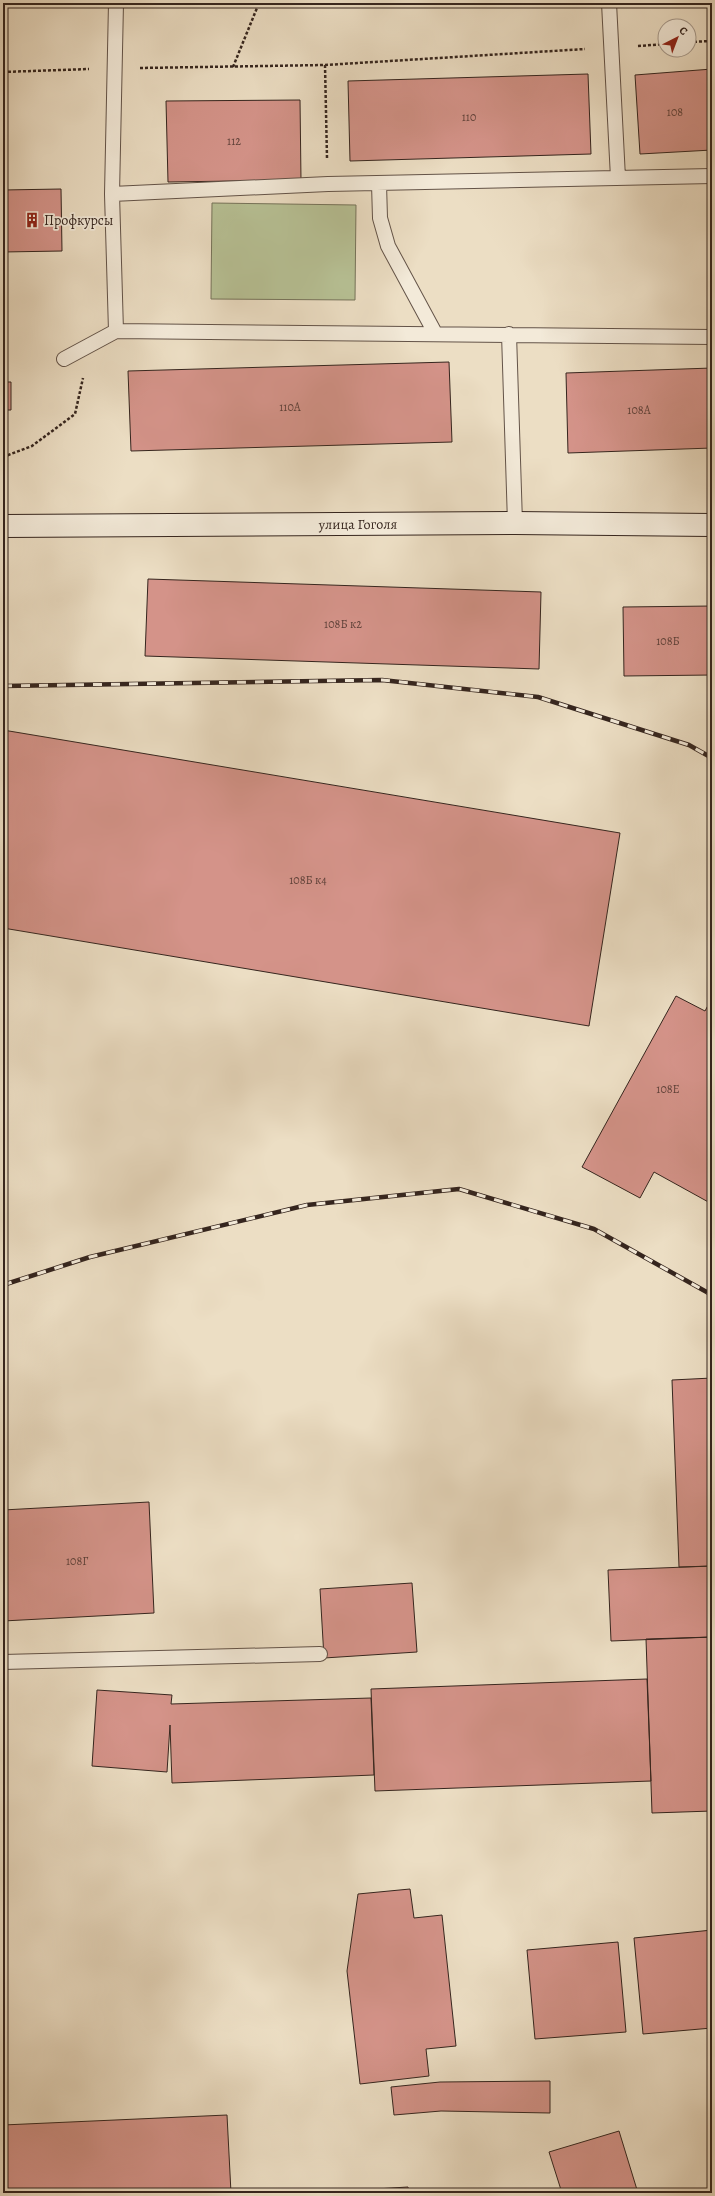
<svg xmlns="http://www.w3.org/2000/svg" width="715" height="2196" viewBox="0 0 715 2196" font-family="Alegreya,serif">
  <rect width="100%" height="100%" fill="#ecdec4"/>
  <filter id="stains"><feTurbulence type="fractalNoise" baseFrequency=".005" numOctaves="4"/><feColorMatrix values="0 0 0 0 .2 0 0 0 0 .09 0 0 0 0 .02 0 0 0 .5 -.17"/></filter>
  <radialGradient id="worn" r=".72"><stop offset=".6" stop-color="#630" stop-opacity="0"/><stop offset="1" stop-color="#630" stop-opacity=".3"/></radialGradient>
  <path fill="#b7c195" stroke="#76735a" d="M212 203 356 205 355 300 211 299Z"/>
  <path fill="#d49389" stroke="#35251e" d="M712 69V150L640 154 635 75Z
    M588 74 591 154 350 161 348 81Z
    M300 100 301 180 168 182 166 101Z
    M61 189 62 251 3 252V190Z
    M449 362 452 442 131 451 128 371Z
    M712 368V448L568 453 566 373Z
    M3 382H11V410H3Z
    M148 579 541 592 539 669 145 656Z
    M712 606V675L624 676 623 607Z
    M3 730 620 833 589 1026 3 928Z
    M676 996 705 1011 712 998V1204L654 1172 640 1198 582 1167Z
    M712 1378V1566L679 1567 672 1380Z
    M149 1502 154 1613 3 1621V1510Z
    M712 1566V1637L611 1641 608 1570Z
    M412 1583 417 1652 324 1658 320 1589Z
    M712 1637V1811L652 1813 646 1639Z
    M647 1679 651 1781 375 1791 371 1689Z
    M97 1690 172 1695 171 1704 371 1698 374 1775 172 1783 170 1725 167 1772 92 1766Z
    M410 1889 414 1918 442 1915 456 2046 426 2049 429 2076 360 2084 347 1971 358 1894Z
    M712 1930V2028L643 2034 634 1938Z
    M618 1942 626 2032 535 2039 527 1950Z
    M550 2081V2113L441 2111 394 2115 391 2087 440 2082Z
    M227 2115 231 2193H3V2125Z
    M619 2131 638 2193H562L549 2152Z
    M408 2187 409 2193H327V2192Z"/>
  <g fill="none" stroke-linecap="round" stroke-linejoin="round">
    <g stroke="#635348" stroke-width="16">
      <path id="lane" d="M609 3 618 178
        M379 184 380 218 388 246 435 333
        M112 194 328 184 712 176
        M116 331 712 337
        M509 334 515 523
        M64 359 116 331 112 194 116 3
        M3 1662 320 1654"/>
    </g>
    <g stroke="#35251e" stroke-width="24">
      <g id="secondary">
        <path id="s1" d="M3 526 515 523 712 525"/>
      </g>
    </g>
    <path stroke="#35251e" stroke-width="2.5" stroke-dasharray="3 2" stroke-linecap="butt" d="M689 42 712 41
      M638 46 665 44
      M325 65 327 158
      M233 67 259 3
      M140 68 325 65 585 49
      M3 72 89 69
      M3 457 32 446 75 414 83 378"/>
    <use href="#lane" stroke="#f3ead9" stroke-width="14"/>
    <use href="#secondary" stroke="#f3ead9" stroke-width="22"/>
    <g stroke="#35251e" stroke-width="4.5">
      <path id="rail" d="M3 686 382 680 538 697 689 745 712 758
        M3 1285 90 1257 307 1205 459 1189 594 1229 712 1295"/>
    </g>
    <use href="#rail" stroke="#f3ead9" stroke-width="3" stroke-dasharray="9" stroke-linecap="butt"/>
  </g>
  <defs>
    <g id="building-bare" transform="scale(1.2)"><path d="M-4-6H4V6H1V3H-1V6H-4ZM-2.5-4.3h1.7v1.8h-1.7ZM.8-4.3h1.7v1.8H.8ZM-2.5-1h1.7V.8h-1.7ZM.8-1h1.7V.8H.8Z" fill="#8f2418" stroke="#f3ead9" stroke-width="2.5" paint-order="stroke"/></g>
  </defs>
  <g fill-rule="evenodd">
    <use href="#building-bare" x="32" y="220"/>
  </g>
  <g text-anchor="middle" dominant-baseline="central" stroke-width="3.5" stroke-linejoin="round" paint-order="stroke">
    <g font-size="12" fill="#5d4039">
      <text x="675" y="112">108</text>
      <text x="469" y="117">110</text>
      <text x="234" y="141">112</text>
      <text x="290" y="407">110А</text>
      <text x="639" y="410">108А</text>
      <text x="343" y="624">108Б к2</text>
      <text x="668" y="641">108Б</text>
      <text x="308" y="880">108Б к4</text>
      <text x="668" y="1089">108Е</text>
      <text x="77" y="1561">108Г</text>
    </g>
    <g font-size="14" fill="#35251e" stroke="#f3ead9" text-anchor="start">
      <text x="44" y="220">Профкурсы</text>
    </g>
    <g font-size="14" fill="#35251e" stroke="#f3ead9">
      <text stroke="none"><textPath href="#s1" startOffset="355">улица Гоголя</textPath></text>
    </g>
  </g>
  <rect width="715" height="2196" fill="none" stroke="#ecdec4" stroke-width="16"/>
  <rect x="4" y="4" width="707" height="2188" fill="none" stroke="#35251e" stroke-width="2"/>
  <rect x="8" y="8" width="699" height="2180" fill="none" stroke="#35251e"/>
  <g transform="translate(677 38) rotate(42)"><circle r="19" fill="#f3ead9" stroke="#a79b8e"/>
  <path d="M0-3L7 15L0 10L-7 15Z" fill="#8f2418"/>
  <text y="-6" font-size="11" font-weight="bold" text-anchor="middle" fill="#35251e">С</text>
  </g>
  <rect width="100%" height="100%" filter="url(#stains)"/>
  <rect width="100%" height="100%" fill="url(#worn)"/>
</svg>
